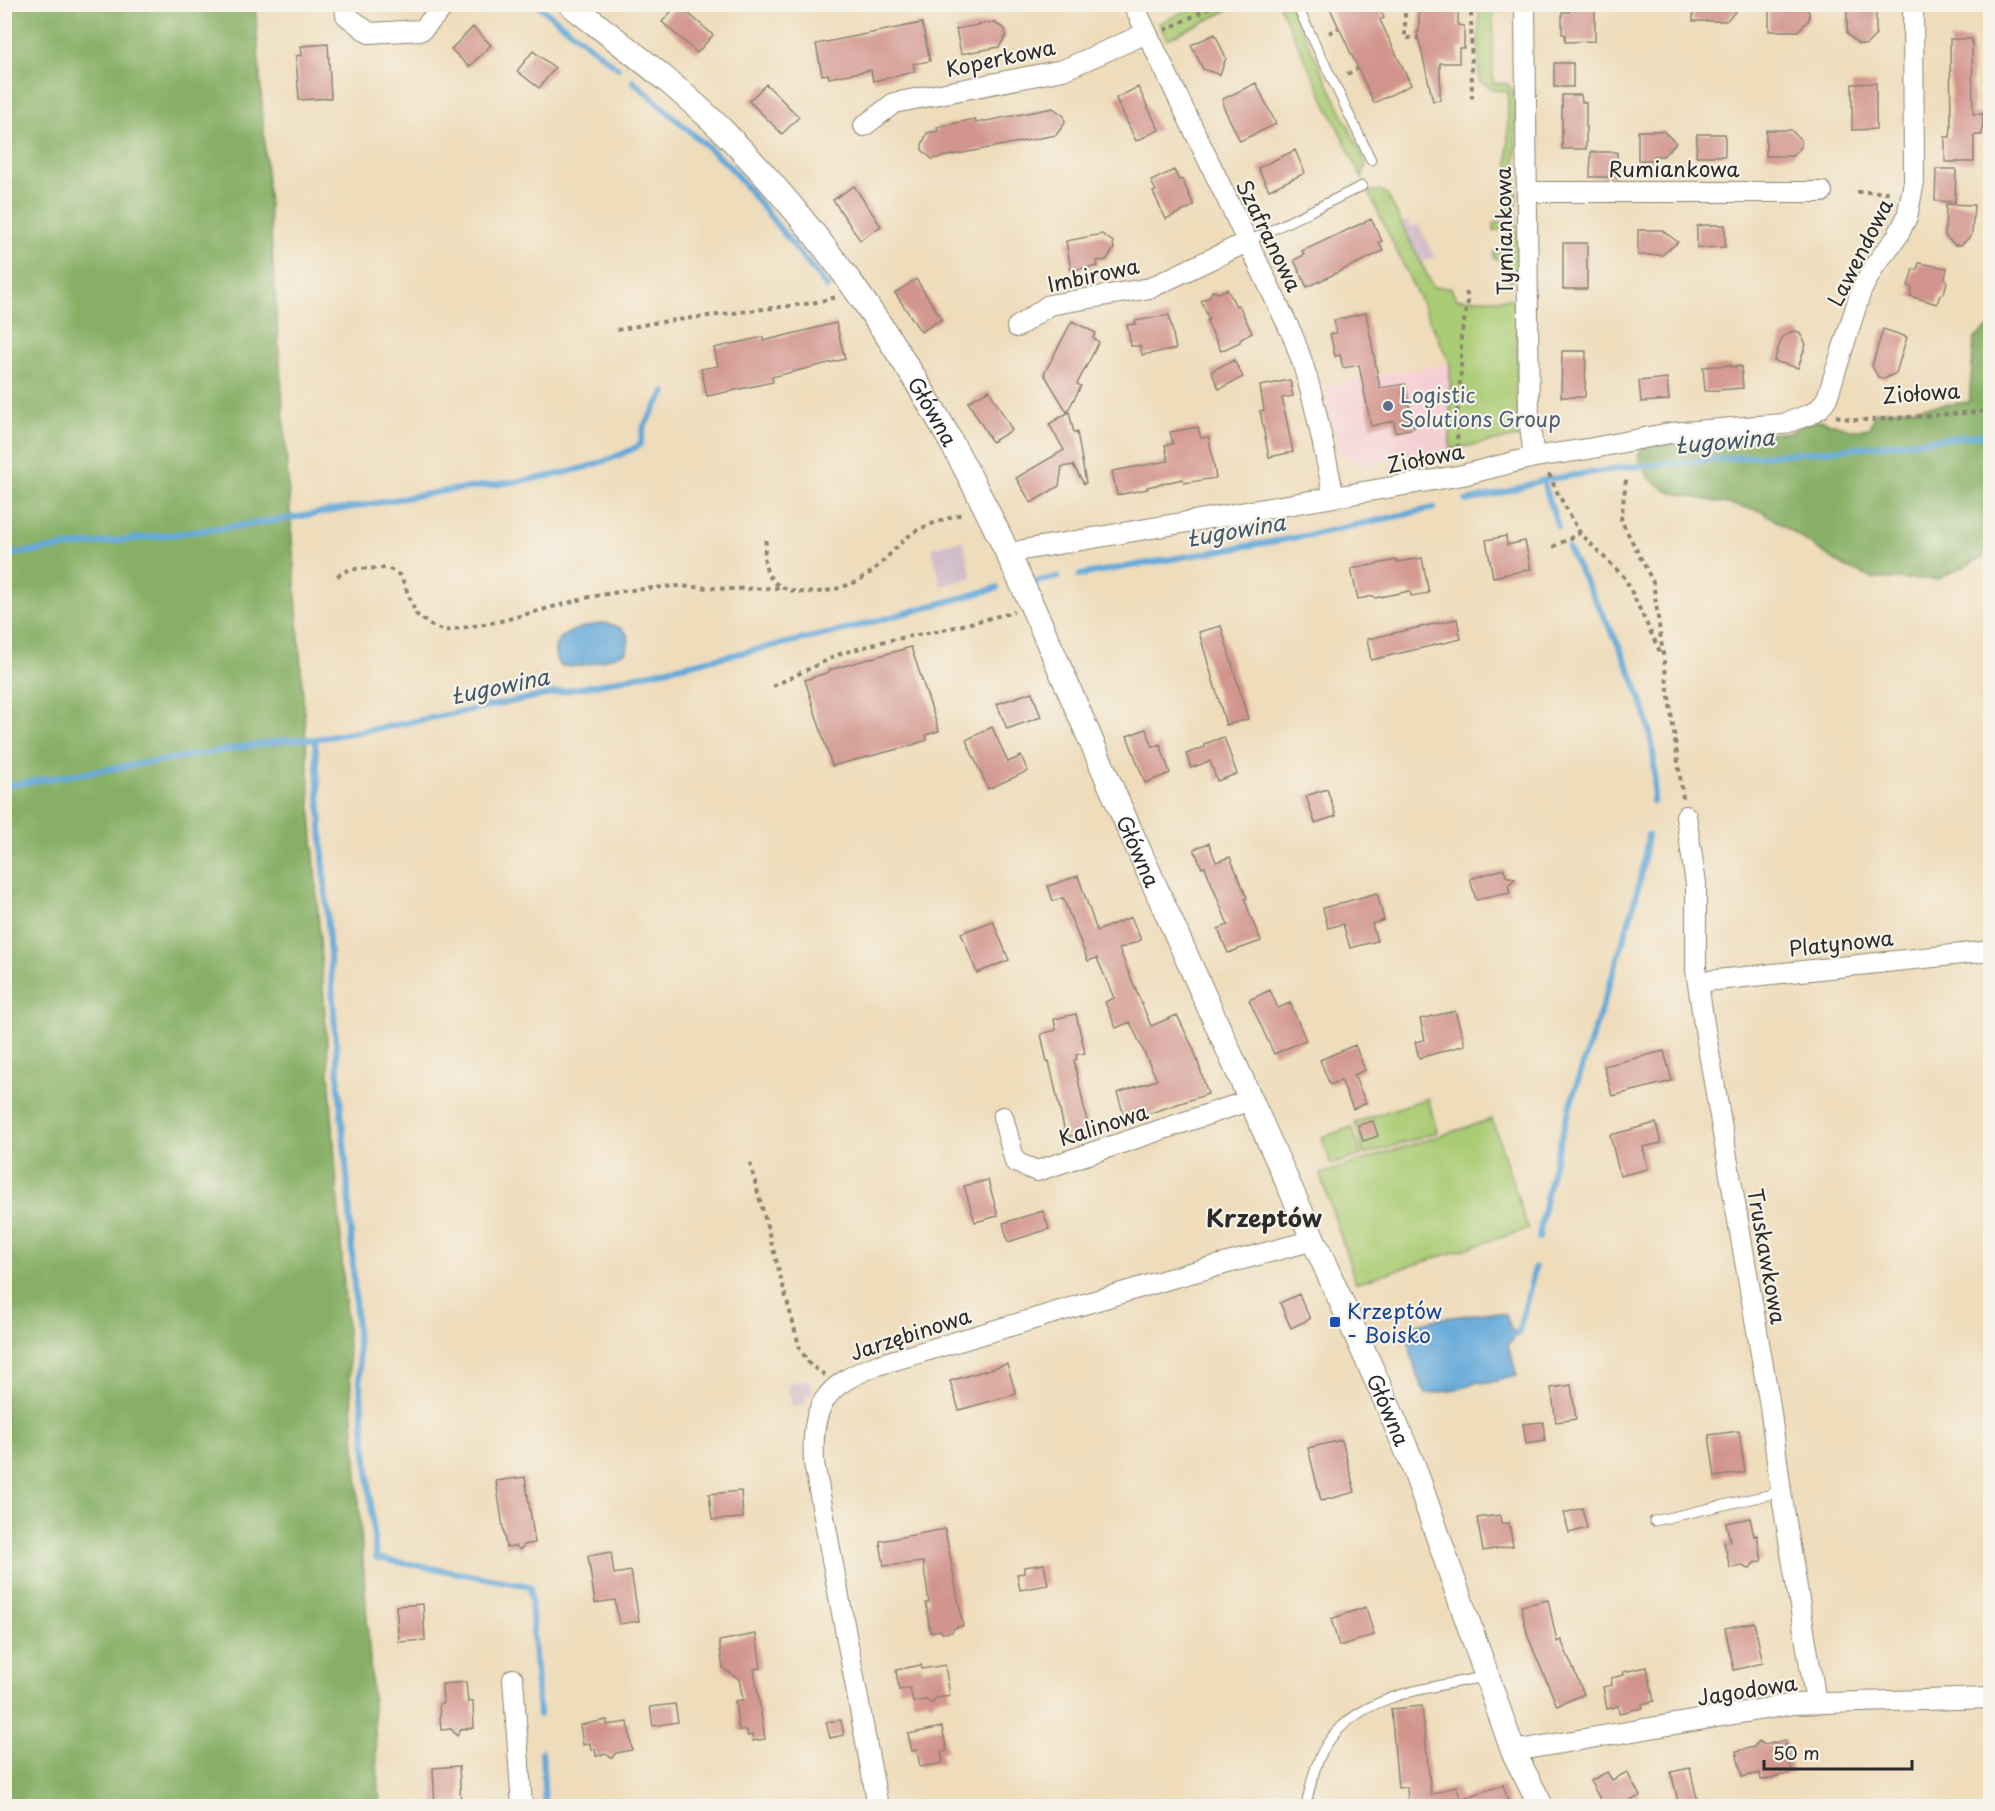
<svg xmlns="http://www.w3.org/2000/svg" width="1995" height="1811" viewBox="0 0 1995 1811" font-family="'Playpen Sans',sans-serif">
  <rect width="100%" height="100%" fill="#f7f3e8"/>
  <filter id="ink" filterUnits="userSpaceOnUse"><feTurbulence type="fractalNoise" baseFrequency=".0167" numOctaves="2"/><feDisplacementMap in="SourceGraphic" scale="12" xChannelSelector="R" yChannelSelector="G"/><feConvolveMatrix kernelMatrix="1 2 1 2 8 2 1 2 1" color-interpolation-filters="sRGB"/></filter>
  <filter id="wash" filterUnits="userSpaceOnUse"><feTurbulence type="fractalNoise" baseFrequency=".008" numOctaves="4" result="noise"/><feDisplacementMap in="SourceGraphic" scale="24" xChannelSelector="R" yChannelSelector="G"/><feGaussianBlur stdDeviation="1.35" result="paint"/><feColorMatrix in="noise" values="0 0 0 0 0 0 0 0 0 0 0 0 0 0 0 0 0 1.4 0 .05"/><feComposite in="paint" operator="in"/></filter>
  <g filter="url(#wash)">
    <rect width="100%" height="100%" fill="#eedcba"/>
    <path fill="#f6cfd5" d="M1450 363V449L1362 466 1337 450 1325 386Z"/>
    <path fill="#d1bdc8" d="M1408 220 1412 227 1418 224 1434 257 1421 263 1402 223Z
      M963 540 972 578 941 586 932 548Z
      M809 1379 813 1393 805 1395 807 1403 792 1407 787 1385Z"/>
    <path fill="#aacc75" stroke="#6a7c50" stroke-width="1.5" d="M1198 5H1239L1167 39 1159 23Z
      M1279 5H1290L1366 163 1362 179Z
      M1479 5H1508V10L1493 11V83L1508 84 1515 94 1517 278 1509 281 1508 259H1494V252H1508V230H1494V223L1508 222V91L1494 90 1479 80Z
      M1368 191H1381L1387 194 1433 287 1451 288 1456 299H1512L1517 306 1518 437 1450 449V363Z
      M1428 1098 1437 1132 1365 1155 1355 1122Z
      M1492 1119 1528 1229 1356 1283 1320 1174Z
      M1352 1127 1362 1155 1331 1165 1322 1137Z"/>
    <path fill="#87b066" stroke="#596e48" stroke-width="1.5" d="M5 4 255 5 380 1806H5Z
      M1990 326V554L1938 579H1874L1845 567 1761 511 1669 492 1648 477 1638 456 1643 447 1653 443 1790 432 1808 422 1824 421 1853 430 1870 428 1875 412 1969 402 1974 339Z"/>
    <path fill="#63a9d9" stroke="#476a82" stroke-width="1.5" d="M605 623C623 627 634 632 626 652 606 659 580 671 559 665 542 634 583 626 605 623Z
      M1493 1312 1506 1315 1511 1329 1518 1334 1508 1345 1517 1376 1488 1383 1475 1382 1457 1390 1426 1394C1416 1378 1407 1344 1408 1326L1443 1318Z"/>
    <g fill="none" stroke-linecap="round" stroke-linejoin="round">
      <path stroke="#63a9d9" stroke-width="6" d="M536 4 618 68
        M633 81 730 167 827 287
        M1543 480 1558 527
        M1466 501 1502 493 1543 480 1628 467 1844 449 1990 434
        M1568 548C1607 627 1665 709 1653 802
        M4 555C93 542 183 535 271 521 325 513 379 502 433 493 502 482 577 480 640 445L644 426 665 392
        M1079 575 1310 535 1434 508
        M1034 582 1058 577
        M315 739 339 1087 348 1186 361 1395 376 1558 530 1586 539 1715
        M4 786 287 740 315 739 386 727 605 683 836 632 997 588
        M1539 1238C1551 1155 1583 1065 1609 986 1625 936 1641 887 1648 835
        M1518 1334 1535 1268
        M542 1752 545 1806"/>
    </g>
    <g id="blocks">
      <path fill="#d2958e" d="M678 4 713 35 697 53 662 22Z
        M1328 4H1378L1384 18 1380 20 1411 85 1374 103Z
        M1419 4H1458V25L1464 26V48H1459V63H1440V100L1433 101 1417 32H1419Z
        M1571 4H1595V41L1565 42V34H1562V12H1569Z
        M1693 4H1743L1726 21H1693Z
        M1769 4H1802L1809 12V20L1798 31H1769Z
        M1847 4H1876V35L1866 45 1858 44 1847 33Z
        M993 22 1005 29 1006 36 999 47 961 54 956 29Z
        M922 23 930 61 913 64 915 72 873 81 871 70 829 78 828 74 822 75 816 44Z
        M473 27 491 45 469 67 451 49Z
        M1215 34 1226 58 1220 75 1203 69 1191 45Z
        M1950 39H1972L1973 114H1983L1982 135H1974V162H1945V137H1950L1951 127Z
        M328 44 331 98 299 100 296 56 302 55 301 46Z
        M533 51 555 68 539 88 517 71Z
        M1554 63H1573V87H1554Z
        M1256 83 1276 124 1240 141 1223 106V99Z
        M1876 83V129L1852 130V84Z
        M766 84 799 117 782 134 749 101Z
        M1138 87 1159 130 1136 141 1116 98Z
        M1562 95H1581L1582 102H1586V149H1562Z
        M1053 108 1064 116 1065 123 1056 135 932 159 922 150V145L927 133 938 131 937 127 975 119 976 123Z
        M1766 130H1791L1801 140V147L1792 156H1766Z
        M1638 131H1663L1676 143 1663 156H1654V160H1638Z
        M1697 134H1725V156H1696Z
        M1295 150 1305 173 1269 190 1258 168Z
        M1591 152H1617V177H1590Z
        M1936 169H1956L1955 202 1935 201Z
        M1174 170 1179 180 1182 179 1194 206 1166 219 1153 192 1156 191 1151 181Z
        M854 186 881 226 860 240 833 200Z
        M1946 204 1974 205 1972 235 1961 245H1955L1945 236Z
        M1371 219 1382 241 1379 242 1383 251 1307 287 1294 260 1304 255 1302 251Z
        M1705 225H1725V247L1697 248V226Z
        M1638 230H1661L1678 242 1662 255H1638Z
        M1102 234 1113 242 1114 249 1106 260 1097 261 1098 266 1071 270 1066 241Z
        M1563 243H1587V289H1563Z
        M1919 263 1947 268 1945 278 1947 282 1944 293 1940 295 1937 304 1910 296 1912 287 1908 286 1913 269 1917 270Z
        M916 279 942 319 921 332 895 293Z
        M1227 289 1236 306 1239 305 1252 333 1241 339 1240 342 1221 351 1207 321 1209 319 1201 301 1209 297 1212 291 1219 293Z
        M1366 313 1380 388 1405 384 1414 428 1395 432 1394 421 1371 426 1359 365 1343 368 1340 355 1335 356 1330 334 1336 333 1334 320Z
        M1169 315 1176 349 1142 355 1140 346H1131L1127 325 1136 324 1135 321Z
        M1072 321 1096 333 1093 338 1099 342 1077 384 1081 386 1067 412 1044 374Z
        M836 323 845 359 772 377 773 382 707 396 701 369 718 366 714 348 763 337V341Z
        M1883 329 1907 337 1896 373 1884 379 1878 377 1872 366Z
        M1793 331 1799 332 1806 344 1798 368 1774 361 1782 337Z
        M1562 351H1586L1585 397H1561Z
        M1234 360 1243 377 1219 389 1211 371Z
        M1731 365V367L1741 366 1743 388 1705 391 1703 367Z
        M1667 378 1669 400 1641 402 1639 381Z
        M1290 380 1293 396 1282 398 1293 452 1269 457 1260 411 1264 410 1260 386Z
        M989 390 1012 430 992 442 968 402Z
        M1069 412 1074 433 1077 432 1086 483 1084 484 1073 465 1062 467 1059 486 1031 503 1016 478 1064 450 1049 424Z
        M1198 427 1201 438 1209 437 1216 478 1184 483 1183 479 1147 487 1148 489 1117 495 1112 471 1168 461 1165 445 1173 444 1170 432Z
        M1506 536 1507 545 1525 541 1531 569 1493 577 1486 540Z
        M1422 558 1429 593 1411 596 1410 591 1375 598 1374 596 1358 599 1351 569 1397 560V562Z
        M1457 619 1461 639 1371 660 1367 639Z
        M1221 626 1248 719 1226 725 1199 632Z
        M911 647 939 731 926 735 927 740 906 747 832 766 805 680 829 672V670Z
        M1032 692 1041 717 1007 729 997 704Z
        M992 727 1008 762 1021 756 1028 771 988 789 966 740Z
        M1146 729 1153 747 1160 744 1170 773 1145 783 1127 736Z
        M1224 737 1237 774 1217 781 1210 761 1191 768 1186 754 1205 747 1204 744Z
        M1327 789 1336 816 1315 823 1306 796Z
        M1209 843 1216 862 1230 857 1247 898 1245 899 1250 915 1261 941 1228 953 1218 929 1228 925 1205 867 1202 868 1194 849Z
        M1504 869 1506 876 1515 879 1508 885 1510 893 1476 900 1470 879Z
        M1078 876 1097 931 1131 917 1141 940 1119 949 1151 1026 1177 1015 1194 1050 1208 1094 1126 1121 1117 1093 1157 1080 1130 1022 1116 1028 1105 1002 1114 998 1097 958 1088 961 1063 898 1053 901 1048 886Z
        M1377 893 1384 920 1372 924 1377 941 1350 948 1343 924 1328 928 1323 908Z
        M993 921 1009 960 977 973 961 933Z
        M1270 990 1278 1008 1290 1003 1306 1040 1274 1054 1249 1000Z
        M1455 1011 1465 1045 1419 1058 1415 1042 1425 1040 1420 1019Z
        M1076 1014 1085 1053 1076 1055 1077 1059 1074 1060 1089 1131 1066 1137 1049 1061 1047 1062 1041 1034 1056 1030 1054 1019Z
        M1355 1045 1365 1070 1354 1075 1366 1103 1353 1109 1341 1080 1330 1085 1320 1060Z
        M1664 1051 1672 1081 1612 1096 1604 1066Z
        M1373 1121 1378 1136 1363 1141 1358 1125Z
        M1656 1123 1661 1143 1643 1147 1648 1169 1620 1176 1610 1135Z
        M988 1180 998 1216 975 1222 964 1186Z
        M1043 1211 1049 1229 1008 1242 1003 1223Z
        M1299 1294 1310 1319 1291 1328 1280 1303Z
        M1007 1364 1016 1394 959 1410 950 1381Z
        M1571 1385 1576 1419 1556 1422 1551 1388Z
        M1543 1422 1545 1441 1526 1444 1523 1424Z
        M1739 1431 1745 1472 1715 1477 1709 1435Z
        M1342 1440 1355 1492 1321 1501 1308 1448Z
        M525 1477 535 1543 524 1545 520 1550 516 1546 506 1547 496 1481Z
        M741 1491 743 1518 712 1520 709 1494Z
        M1582 1508 1587 1528 1569 1533 1564 1513Z
        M1500 1515 1501 1524 1509 1523 1513 1546 1483 1551 1477 1518Z
        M1750 1518 1754 1536 1757 1535 1762 1561 1754 1563 1749 1569 1742 1566 1730 1568 1724 1542 1730 1541 1726 1523Z
        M945 1529 963 1626 954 1628 952 1632 942 1633 940 1630 930 1632 926 1603 929 1602 923 1562 884 1566 880 1541Z
        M611 1552 614 1574 631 1571 639 1621 619 1624 615 1600 595 1603 588 1556Z
        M1044 1564 1048 1585 1020 1590 1017 1574 1024 1573V1567Z
        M1548 1600 1557 1642 1561 1640 1584 1694 1557 1706 1528 1637 1521 1606Z
        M423 1604 425 1640 399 1642 396 1606Z
        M1366 1607 1374 1635 1339 1646 1331 1619Z
        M1754 1622 1763 1663 1734 1670 1725 1628Z
        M756 1634 761 1668 754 1669 765 1739 753 1741 752 1735 748 1736 747 1730 739 1731 735 1701 743 1700 739 1679 723 1668 719 1641Z
        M921 1665 922 1669 945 1665 950 1696 936 1698 932 1704 926 1700 913 1702 910 1688 899 1690 896 1670Z
        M1647 1667 1654 1701 1642 1704 1643 1708 1619 1713 1618 1706 1607 1709 1603 1687 1612 1685 1611 1678 1624 1675 1623 1672Z
        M466 1682 468 1702 473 1701 474 1728 461 1729 457 1736 451 1729 441 1730 439 1704 443 1703 442 1684Z
        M675 1704 678 1722 653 1726 650 1707Z
        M1422 1706 1431 1795 1456 1786 1461 1799 1503 1785 1510 1806H1405L1408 1804 1407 1787 1398 1788 1391 1709Z
        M607 1720V1725L628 1722 632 1750 616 1753 612 1758 606 1754 596 1756 595 1749 591 1750 590 1743 583 1745 580 1725Z
        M841 1720 844 1735 830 1738 826 1722Z
        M942 1727 947 1751 941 1752 943 1763 920 1767 917 1750 912 1751 908 1734Z
        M1785 1740 1792 1773 1761 1780 1760 1773 1742 1777 1736 1751 1754 1747 1758 1741 1765 1745Z
        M459 1766 461 1806H435L433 1768Z
        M1690 1768 1698 1803 1679 1806 1671 1772Z
        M1607 1772 1612 1780 1627 1772 1640 1796 1619 1806H1604L1590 1781Z"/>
    </g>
  </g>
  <g filter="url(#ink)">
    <use href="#blocks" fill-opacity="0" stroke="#8c8472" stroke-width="1.5"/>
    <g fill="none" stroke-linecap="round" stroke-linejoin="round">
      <g stroke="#8c8472" stroke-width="11">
        <path id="service" d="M1296 4 1371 160
          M1247 242 1362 186
          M1654 1521 1781 1492
          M1306 1806C1311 1783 1316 1756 1332 1737 1367 1693 1433 1687 1485 1677"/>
      </g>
      <g stroke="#8c8472" stroke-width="22">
        <path id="minor" d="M345 4 346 15 369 33 422 30 446 4
          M1133 4 1292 334C1313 386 1322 441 1334 497
          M1525 4 1529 419 1534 457
          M864 126 894 103 1063 70 1147 33
          M1527 192H1822
          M1017 327 1049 305 1150 288 1247 242
          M1009 556 1023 550 1463 475 1534 457 1588 449 1670 433 1783 424 1811 414 1820 408 1827 398 1861 291 1875 265 1897 237 1907 217 1914 182 1913 4
          M1686 816 1696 884V970L1704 1024 1770 1406 1781 1492 1816 1702
          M1698 982 1990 951
          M1003 1117 1015 1162 1037 1171 1251 1100
          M513 1679 522 1806
          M1513 1751 1794 1704 1990 1698
          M878 1806 814 1463C811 1405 824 1385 878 1365L1179 1276 1314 1240"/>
      </g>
      <g stroke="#8c8472" stroke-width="26">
        <g id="tertiary">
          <path id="s1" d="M570 4C626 48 684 90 734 142 821 232 904 351 962 462 1028 586 1079 716 1136 844 1218 1029 1302 1214 1385 1399L1413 1465 1513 1751 1541 1806"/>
        </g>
      </g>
      <path stroke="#8c8472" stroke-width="4" stroke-dasharray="4.5 4.5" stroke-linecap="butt" d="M1405 4V38H1418
        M1471 4 1472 101
        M1165 30 1218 4
        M1329 33 1338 28
        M1347 74 1357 69
        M1857 192H1893
        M617 330 653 323 812 303 837 297
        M1836 416 1853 420H1872L1990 411
        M1460 457 1456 429 1461 372V337L1468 301 1466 290
        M1549 474 1556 490 1580 533 1625 578 1661 654
        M1626 480 1621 520 1653 582 1683 798
        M766 540C765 550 763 559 766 568 776 605 841 593 864 577 883 565 898 542 916 531 931 523 948 519 964 513
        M1553 547 1580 533
        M337 576 350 569 388 568 401 576 416 614 430 625 444 631 497 622 590 597 624 591 673 586 730 589 781 588
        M773 686 840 654 881 642 943 630 1014 612
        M750 1163 800 1349 810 1365 825 1375"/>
      <use href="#service" stroke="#fff" stroke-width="9"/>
      <use href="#minor" stroke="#fff" stroke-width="20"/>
      <use href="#tertiary" stroke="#fff" stroke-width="24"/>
    </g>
  </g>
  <circle fill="#5c6f8a" stroke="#f7f3e8" stroke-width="2" cx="1388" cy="406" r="6"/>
  <rect fill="#1a4fb4" stroke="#f7f3e8" stroke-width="2" x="1329" y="1316" width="12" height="12" rx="3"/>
  <g text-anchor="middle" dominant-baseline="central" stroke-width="4.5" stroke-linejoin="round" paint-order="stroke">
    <g font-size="21" fill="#2b2b2b" stroke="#f7f3e8">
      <text transform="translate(1000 57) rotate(-12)">Koperkowa</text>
      <text x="1674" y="168">Rumiankowa</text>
      <text transform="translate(1503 231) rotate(-91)">Tymiankowa</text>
      <text transform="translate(1270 235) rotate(64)">Szafranowa</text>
      <text transform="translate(1859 252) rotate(-63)">Lawendowa</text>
      <text transform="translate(1093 274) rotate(-12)">Imbirowa</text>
      <text transform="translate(1921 392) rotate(-4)">Ziołowa</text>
      <text stroke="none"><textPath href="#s1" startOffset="550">Główna</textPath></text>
      <text transform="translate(1425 457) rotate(-11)">Ziołowa</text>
      <text stroke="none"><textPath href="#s1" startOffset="1036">Główna</textPath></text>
      <text transform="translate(1841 942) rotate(-6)">Platynowa</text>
      <text transform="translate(1103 1124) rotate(-18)">Kalinowa</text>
      <text transform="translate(1768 1256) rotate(80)">Truskawkowa</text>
      <text transform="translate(910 1333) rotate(-18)">Jarzębinowa</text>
      <text stroke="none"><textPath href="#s1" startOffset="1648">Główna</textPath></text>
      <text transform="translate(1747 1689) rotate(-9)">Jagodowa</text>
    </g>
    <g font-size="21" fill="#4e5e75" stroke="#f7f3e8" text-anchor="start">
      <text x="1400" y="394">Logistic<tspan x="1400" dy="24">Solutions Group</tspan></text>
    </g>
    <g font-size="21" fill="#164399" stroke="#f7f3e8" text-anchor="start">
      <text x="1347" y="1310">Krzeptów<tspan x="1347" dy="24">- Boisko</tspan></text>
    </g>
    <g font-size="22" font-style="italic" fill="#3f5768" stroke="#f7f3e8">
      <text transform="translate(1725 440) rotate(-5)">Ługowina</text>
      <text transform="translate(1236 529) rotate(-10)">Ługowina</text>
      <text transform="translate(500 685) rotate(-12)">Ługowina</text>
    </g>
    <g font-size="24" font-weight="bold" fill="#2b2b2b" stroke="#f7f3e8">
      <text x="1264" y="1217">Krzeptów</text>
    </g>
  </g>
  <rect width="1995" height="1811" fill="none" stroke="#f7f3e8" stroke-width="24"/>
  <path d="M1764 1760v9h148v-9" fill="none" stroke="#2b2b2b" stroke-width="3"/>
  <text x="1773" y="1760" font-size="18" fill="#2b2b2b" stroke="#f7f3e8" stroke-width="4.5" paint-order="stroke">50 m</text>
</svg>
